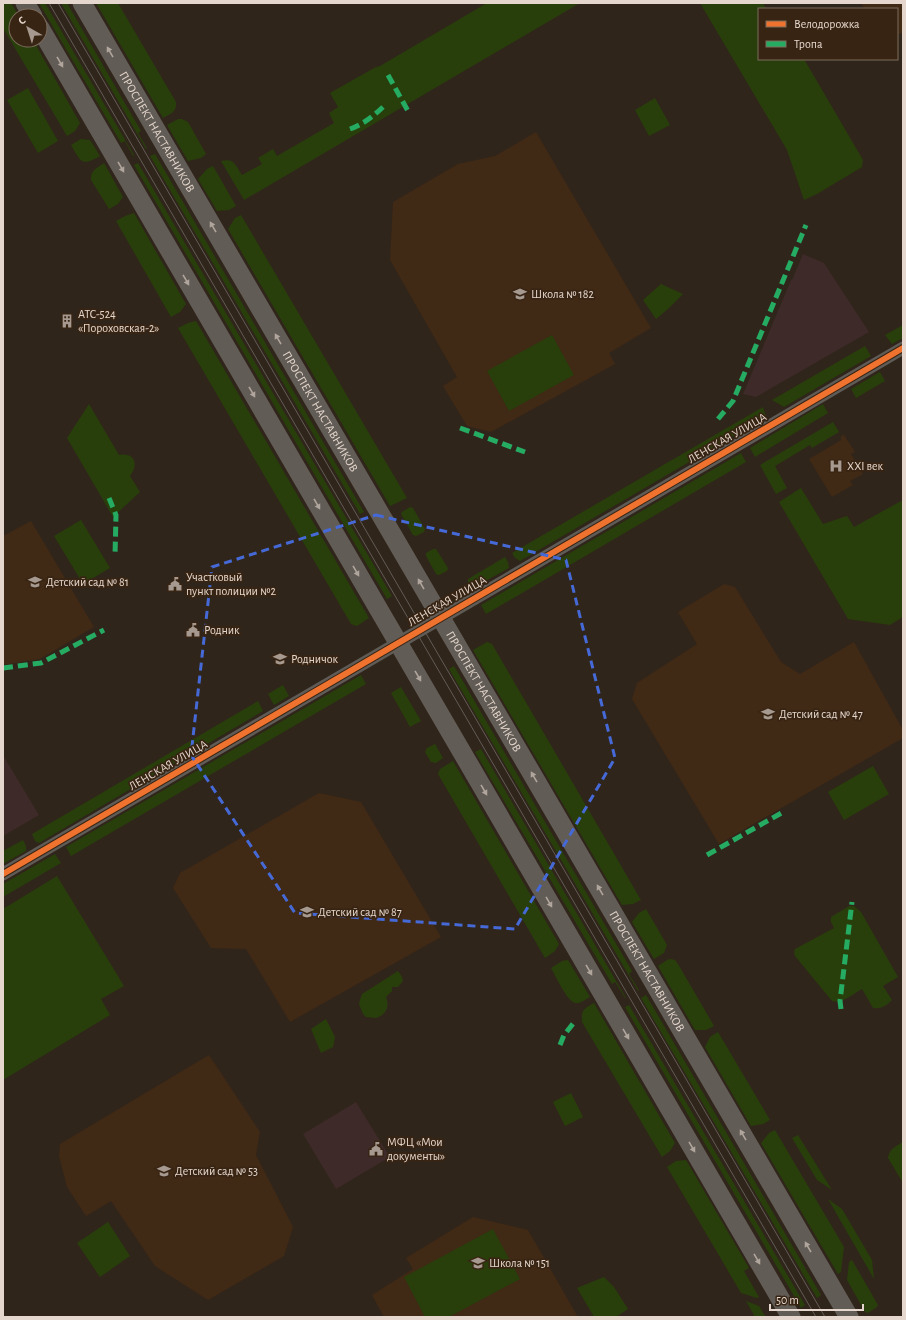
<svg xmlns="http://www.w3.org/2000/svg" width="906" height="1320" viewBox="0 0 906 1320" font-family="'Alegreya Sans',sans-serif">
  <rect width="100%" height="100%" fill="#30251b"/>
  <path fill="#3d2a29" d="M803 254 824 263 869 332 756 397 743 394 791 280H792Z
    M3 755 39 815 3 836Z
    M356 1102 390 1157 336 1189 303 1134Z"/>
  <path fill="#402915" d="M861 3H903V32L897 35V9H865Z
    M536 132 651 328 609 353 615 364 491 432 467 426 443 386 457 377 390 260 393 202 458 164 495 156Z
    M844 435 855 452 851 454 863 474 850 481 853 485 832 497 809 459 841 440V436Z
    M31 521 94 627 40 659 3 665V536Z
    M724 584 735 587 781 662 800 674 854 642 903 730V738L719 844 632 699 637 683 697 644 678 612Z
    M319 793 361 802 441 937 290 1022 246 949 211 948 173 888 180 873Z
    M209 1055 260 1132 256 1155 293 1227 284 1256 208 1300 155 1266 111 1201 86 1216 67 1187 59 1156 60 1144Z
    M473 1217 528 1230 578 1317H384L372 1295 413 1269 406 1258Z"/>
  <path fill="#283f0b" d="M3 3H11L19 16H16V40H33L80 123 75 131 67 136 3 28Z
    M39 3H45L134 155 133 156 125 141 121 143Z
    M61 3H67L141 131 138 133 147 148 146 149Z
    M96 3H118L176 102C177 112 171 114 163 118Z
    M487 3H580L244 200 221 161C235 158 235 165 242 175L262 164 258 158 273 149 277 156 334 123 329 113 338 107 330 93 374 68 380 66Z
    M700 3H763L766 9H759V59H804L863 160 862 167 817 194 804 200 787 150Z
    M28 88 58 141 38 153 7 100Z
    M655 98 670 125 649 136 635 110Z
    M178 119H182L188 122 206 154 201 158 188 161 167 125Z
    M81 139 90 140 100 156C81 167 81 162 71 145Z
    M155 154 364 512 360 514 150 156Z
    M104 163 123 197 118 204 109 209 91 180C90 170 97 168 104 163Z
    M138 163 392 596 387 599 134 165Z
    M213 166 236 206 229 210 217 211 198 179 207 169Z
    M134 213 186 304 180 312 171 317 116 221 125 216Z
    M241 215 407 498 390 506 228 229 235 218Z
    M661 284 683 294 669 308 656 319 643 300Z
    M196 321 369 618 357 626 351 624 178 328 188 323Z
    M903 325V338L892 344 885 335Z
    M552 335 574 375 509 411 487 371Z
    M865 346 871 356 784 407 772 400Z
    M880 372 885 381 856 398 851 389Z
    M89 404 119 455C135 452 139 465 130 476L140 492 113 517 67 438Z
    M823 404 828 413 755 457 750 448Z
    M763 407 766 417 520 561 515 558 512 553Z
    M833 422 839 432 812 448 810 445 775 466 787 488 776 494 760 465Z
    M741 453 746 462 486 614 481 605Z
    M801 488 823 524 847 516 854 527 903 500V617L890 625 848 619 779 502Z
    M410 507 413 508 425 529 424 532 416 536 413 535 401 514 402 512Z
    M81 520 110 568 83 584 54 536Z
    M433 549H436L448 568 447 571 439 575 436 574 426 556V553Z
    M505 557 508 562 509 568 471 589 468 583V579Z
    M487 642 492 644 641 900 633 904 622 905 473 650Z
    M454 666 632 971 629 974 639 990 638 991 449 669Z
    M361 675 366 684 71 856 66 847Z
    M283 685 289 696 274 705 268 694Z
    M401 687 421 721 410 727 391 693Z
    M258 701 263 711 39 843 35 841 32 834Z
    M435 744 443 758 436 763 431 762 425 752 427 748Z
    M481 749 626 998H625L615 982 612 984 475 752Z
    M453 761 559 944 555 951 545 958 438 774 440 769Z
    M873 766 889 794 844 820 828 792Z
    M23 840 26 846V851L3 864V851Z
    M55 854 61 863 3 897V884Z
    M57 876 124 986 101 999 110 1015 3 1080V909Z
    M849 906H854L861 912 898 977 883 986 892 1000C886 1006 881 1009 873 1008L862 989C853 994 842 1004 832 1001L795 956 794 952 795 949 834 928 831 922V917Z
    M646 909 667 945 664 953 654 959 632 922 639 913Z
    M670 959 675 960 678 964 714 1026 706 1030H695L658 966 667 960Z
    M568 960 590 997C586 999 580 1004 575 1003 566 1000 556 976 551 968L562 961Z
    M398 971 402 977 403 981 398 987H392V991L386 997C390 1007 386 1015 376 1018L366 1017 363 1014 359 1004 360 1000 362 994Z
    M646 995 821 1295 817 1298 641 998Z
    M594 1003 675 1143 670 1151 662 1157 582 1022C581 1009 584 1009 594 1003Z
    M629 1005 805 1305 801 1308 625 1007Z
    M326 1019 335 1037 333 1047 321 1053 311 1029Z
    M718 1032 770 1120 763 1124 751 1126 705 1047 710 1037Z
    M571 1093 583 1117 565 1126 553 1102Z
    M775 1130 844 1247 841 1272 838 1274 761 1143 769 1133Z
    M798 1135 832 1190 817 1180 792 1138Z
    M903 1142V1183L888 1158C889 1149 896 1146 903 1142Z
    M686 1160 749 1268 744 1271 759 1297 757 1298 741 1293 667 1167 676 1161Z
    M828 1199 842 1209 872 1260 874 1279Z
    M108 1222 130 1256 100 1277 77 1243Z
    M493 1229 520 1279 449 1317H425L404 1277Z
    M852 1260 878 1305 877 1307 868 1313 865 1312 847 1280 849 1262Z
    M604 1277 614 1287 628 1309 616 1317H594L577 1288Z
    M746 1301 759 1306 765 1316 755 1317Z"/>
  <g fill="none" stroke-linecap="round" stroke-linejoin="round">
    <path stroke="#5f5b56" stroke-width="13" d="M3 874 903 348"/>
    <g stroke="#625c56" stroke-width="19">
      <path d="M25 3 33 16"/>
      <path id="s1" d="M82 3 849 1317"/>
      <path d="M40 28 791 1317"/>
    </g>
    <path stroke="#625c56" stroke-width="1" d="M49 3 816 1317
      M58 3 825 1317"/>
    <path stroke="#26ab63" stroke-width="5" stroke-dasharray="10 5" stroke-linecap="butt" d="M388 75 408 111
      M350 129C364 124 375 115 386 104
      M718 419 733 401 806 225
      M460 428 525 452
      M109 498 116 515 115 556
      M3 668 41 663 104 630
      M707 855 785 811
      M841 1009 840 1001 852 902
      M560 1045 564 1035 576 1020"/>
    <g stroke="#382413" stroke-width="8">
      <path id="cycleway" d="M3 874 903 348"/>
    </g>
    <use href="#cycleway" stroke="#ef722f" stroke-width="6"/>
  </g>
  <defs><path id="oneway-solid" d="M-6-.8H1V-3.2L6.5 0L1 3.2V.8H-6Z"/></defs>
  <g fill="#b1a69d">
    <use href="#oneway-solid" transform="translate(110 52) rotate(-120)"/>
    <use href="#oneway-solid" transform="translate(60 62) rotate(60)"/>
    <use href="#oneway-solid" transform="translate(121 167) rotate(60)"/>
    <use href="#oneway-solid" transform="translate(213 227) rotate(-120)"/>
    <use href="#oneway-solid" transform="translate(186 280) rotate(60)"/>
    <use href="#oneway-solid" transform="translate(278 339) rotate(-120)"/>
    <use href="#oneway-solid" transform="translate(252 392) rotate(60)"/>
    <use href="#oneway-solid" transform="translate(317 504) rotate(60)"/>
    <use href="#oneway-solid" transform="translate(356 571) rotate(60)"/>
    <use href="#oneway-solid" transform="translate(421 584) rotate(-120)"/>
    <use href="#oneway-solid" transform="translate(418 676) rotate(60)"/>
    <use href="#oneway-solid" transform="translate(534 777) rotate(-120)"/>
    <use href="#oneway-solid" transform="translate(484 790) rotate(60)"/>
    <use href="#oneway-solid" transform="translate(600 890) rotate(-120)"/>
    <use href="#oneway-solid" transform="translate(549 902) rotate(60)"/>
    <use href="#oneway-solid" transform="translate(589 970) rotate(60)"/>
    <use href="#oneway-solid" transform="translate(626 1034) rotate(60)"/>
    <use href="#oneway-solid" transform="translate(743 1135) rotate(-120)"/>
    <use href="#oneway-solid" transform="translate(692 1147) rotate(60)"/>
    <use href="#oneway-solid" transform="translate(808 1247) rotate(-120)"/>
    <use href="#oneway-solid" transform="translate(757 1259) rotate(60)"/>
  </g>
  <path fill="none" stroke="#4569d6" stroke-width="3" stroke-dasharray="8 5" stroke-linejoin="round" d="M376 515 566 560 615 758 515 929 295 913 191 755 212 567Z"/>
  <defs>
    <g id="school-bare" transform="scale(1.08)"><path d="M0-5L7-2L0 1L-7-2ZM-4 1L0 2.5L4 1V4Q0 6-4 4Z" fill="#a6998f" stroke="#382413" stroke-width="2.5" paint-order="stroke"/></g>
    <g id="building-bare" transform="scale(1.08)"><path d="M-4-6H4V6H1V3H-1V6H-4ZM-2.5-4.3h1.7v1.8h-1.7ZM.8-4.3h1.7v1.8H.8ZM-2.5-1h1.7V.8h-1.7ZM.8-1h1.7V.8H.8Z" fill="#a6998f" stroke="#382413" stroke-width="2.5" paint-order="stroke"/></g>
    <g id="hospital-bare" transform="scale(1.08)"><path d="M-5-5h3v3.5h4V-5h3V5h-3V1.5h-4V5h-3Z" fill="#a6998f" stroke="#382413" stroke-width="2.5" paint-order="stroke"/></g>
    <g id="civic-bare" transform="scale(1.08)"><path d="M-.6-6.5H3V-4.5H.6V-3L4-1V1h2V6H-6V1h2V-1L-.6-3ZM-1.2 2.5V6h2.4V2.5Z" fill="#a6998f" stroke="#382413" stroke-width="2.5" paint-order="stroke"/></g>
  </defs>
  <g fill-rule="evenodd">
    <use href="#school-bare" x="520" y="294"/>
    <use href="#building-bare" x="67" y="321"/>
    <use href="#hospital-bare" x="836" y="466"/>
    <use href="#school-bare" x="35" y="582"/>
    <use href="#civic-bare" x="175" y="584"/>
    <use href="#civic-bare" x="193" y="630"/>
    <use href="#school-bare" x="280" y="659"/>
    <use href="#school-bare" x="768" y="714"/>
    <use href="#school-bare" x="307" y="912"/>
    <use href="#civic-bare" x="376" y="1149"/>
    <use href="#school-bare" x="164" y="1171"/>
    <use href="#school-bare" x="478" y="1263"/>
  </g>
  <g text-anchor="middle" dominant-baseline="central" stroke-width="3.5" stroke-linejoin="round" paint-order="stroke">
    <g font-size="12" fill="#e5d7cd" stroke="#382413">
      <text stroke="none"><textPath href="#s1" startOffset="149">ПРОСПЕКТ НАСТАВНИКОВ</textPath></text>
      <text stroke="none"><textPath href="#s1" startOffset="473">ПРОСПЕКТ НАСТАВНИКОВ</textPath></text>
      <text transform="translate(727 438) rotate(-30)">ЛЕНСКАЯ УЛИЦА</text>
      <text transform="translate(447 601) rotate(-30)">ЛЕНСКАЯ УЛИЦА</text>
      <text stroke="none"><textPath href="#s1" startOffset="797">ПРОСПЕКТ НАСТАВНИКОВ</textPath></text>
      <text transform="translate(168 765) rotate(-30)">ЛЕНСКАЯ УЛИЦА</text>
      <text stroke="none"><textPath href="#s1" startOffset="1121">ПРОСПЕКТ НАСТАВНИКОВ</textPath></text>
    </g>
    <g font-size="12" fill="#e5d7cd" stroke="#382413" text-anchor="start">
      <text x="531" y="294">Школа № 182</text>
      <text x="78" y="314">АТС-524<tspan x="78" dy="14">«Пороховская-2»</tspan></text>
      <text x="847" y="466">XXI век</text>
      <text x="186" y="577">Участковый<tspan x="186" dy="14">пункт полиции №2</tspan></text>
      <text x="46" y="582">Детский сад № 81</text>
      <text x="204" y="630">Родник</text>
      <text x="291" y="659">Родничок</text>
      <text x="779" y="714">Детский сад № 47</text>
      <text x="318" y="912">Детский сад № 87</text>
      <text x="387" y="1142">МФЦ «Мои<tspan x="387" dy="14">документы»</tspan></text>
      <text x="175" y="1171">Детский сад № 53</text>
      <text x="489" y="1263">Школа № 151</text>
    </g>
  </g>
  <rect width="906" height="1320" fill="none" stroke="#e5d7cd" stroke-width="8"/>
  <rect x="758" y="8" width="140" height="52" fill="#382413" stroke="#7d6c5d"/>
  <rect x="766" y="21" width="20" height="6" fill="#ef722f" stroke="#7d6c5d"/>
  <text x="794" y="28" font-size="12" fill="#e5d7cd">Велодорожка</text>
  <rect x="766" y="41" width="20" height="6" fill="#26ab63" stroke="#7d6c5d"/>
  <text x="794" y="48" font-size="12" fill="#e5d7cd">Тропа</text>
  <g transform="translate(28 28) rotate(321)"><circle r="19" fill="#382413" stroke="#7d6c5d"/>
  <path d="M0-3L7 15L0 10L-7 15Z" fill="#a6998f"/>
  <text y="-6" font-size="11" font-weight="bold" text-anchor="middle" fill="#e5d7cd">С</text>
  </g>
  <path d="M770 1304v6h93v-6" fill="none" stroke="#e5d7cd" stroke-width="2"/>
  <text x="776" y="1304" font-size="12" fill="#e5d7cd" stroke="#382413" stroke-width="3" paint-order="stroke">50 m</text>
</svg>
